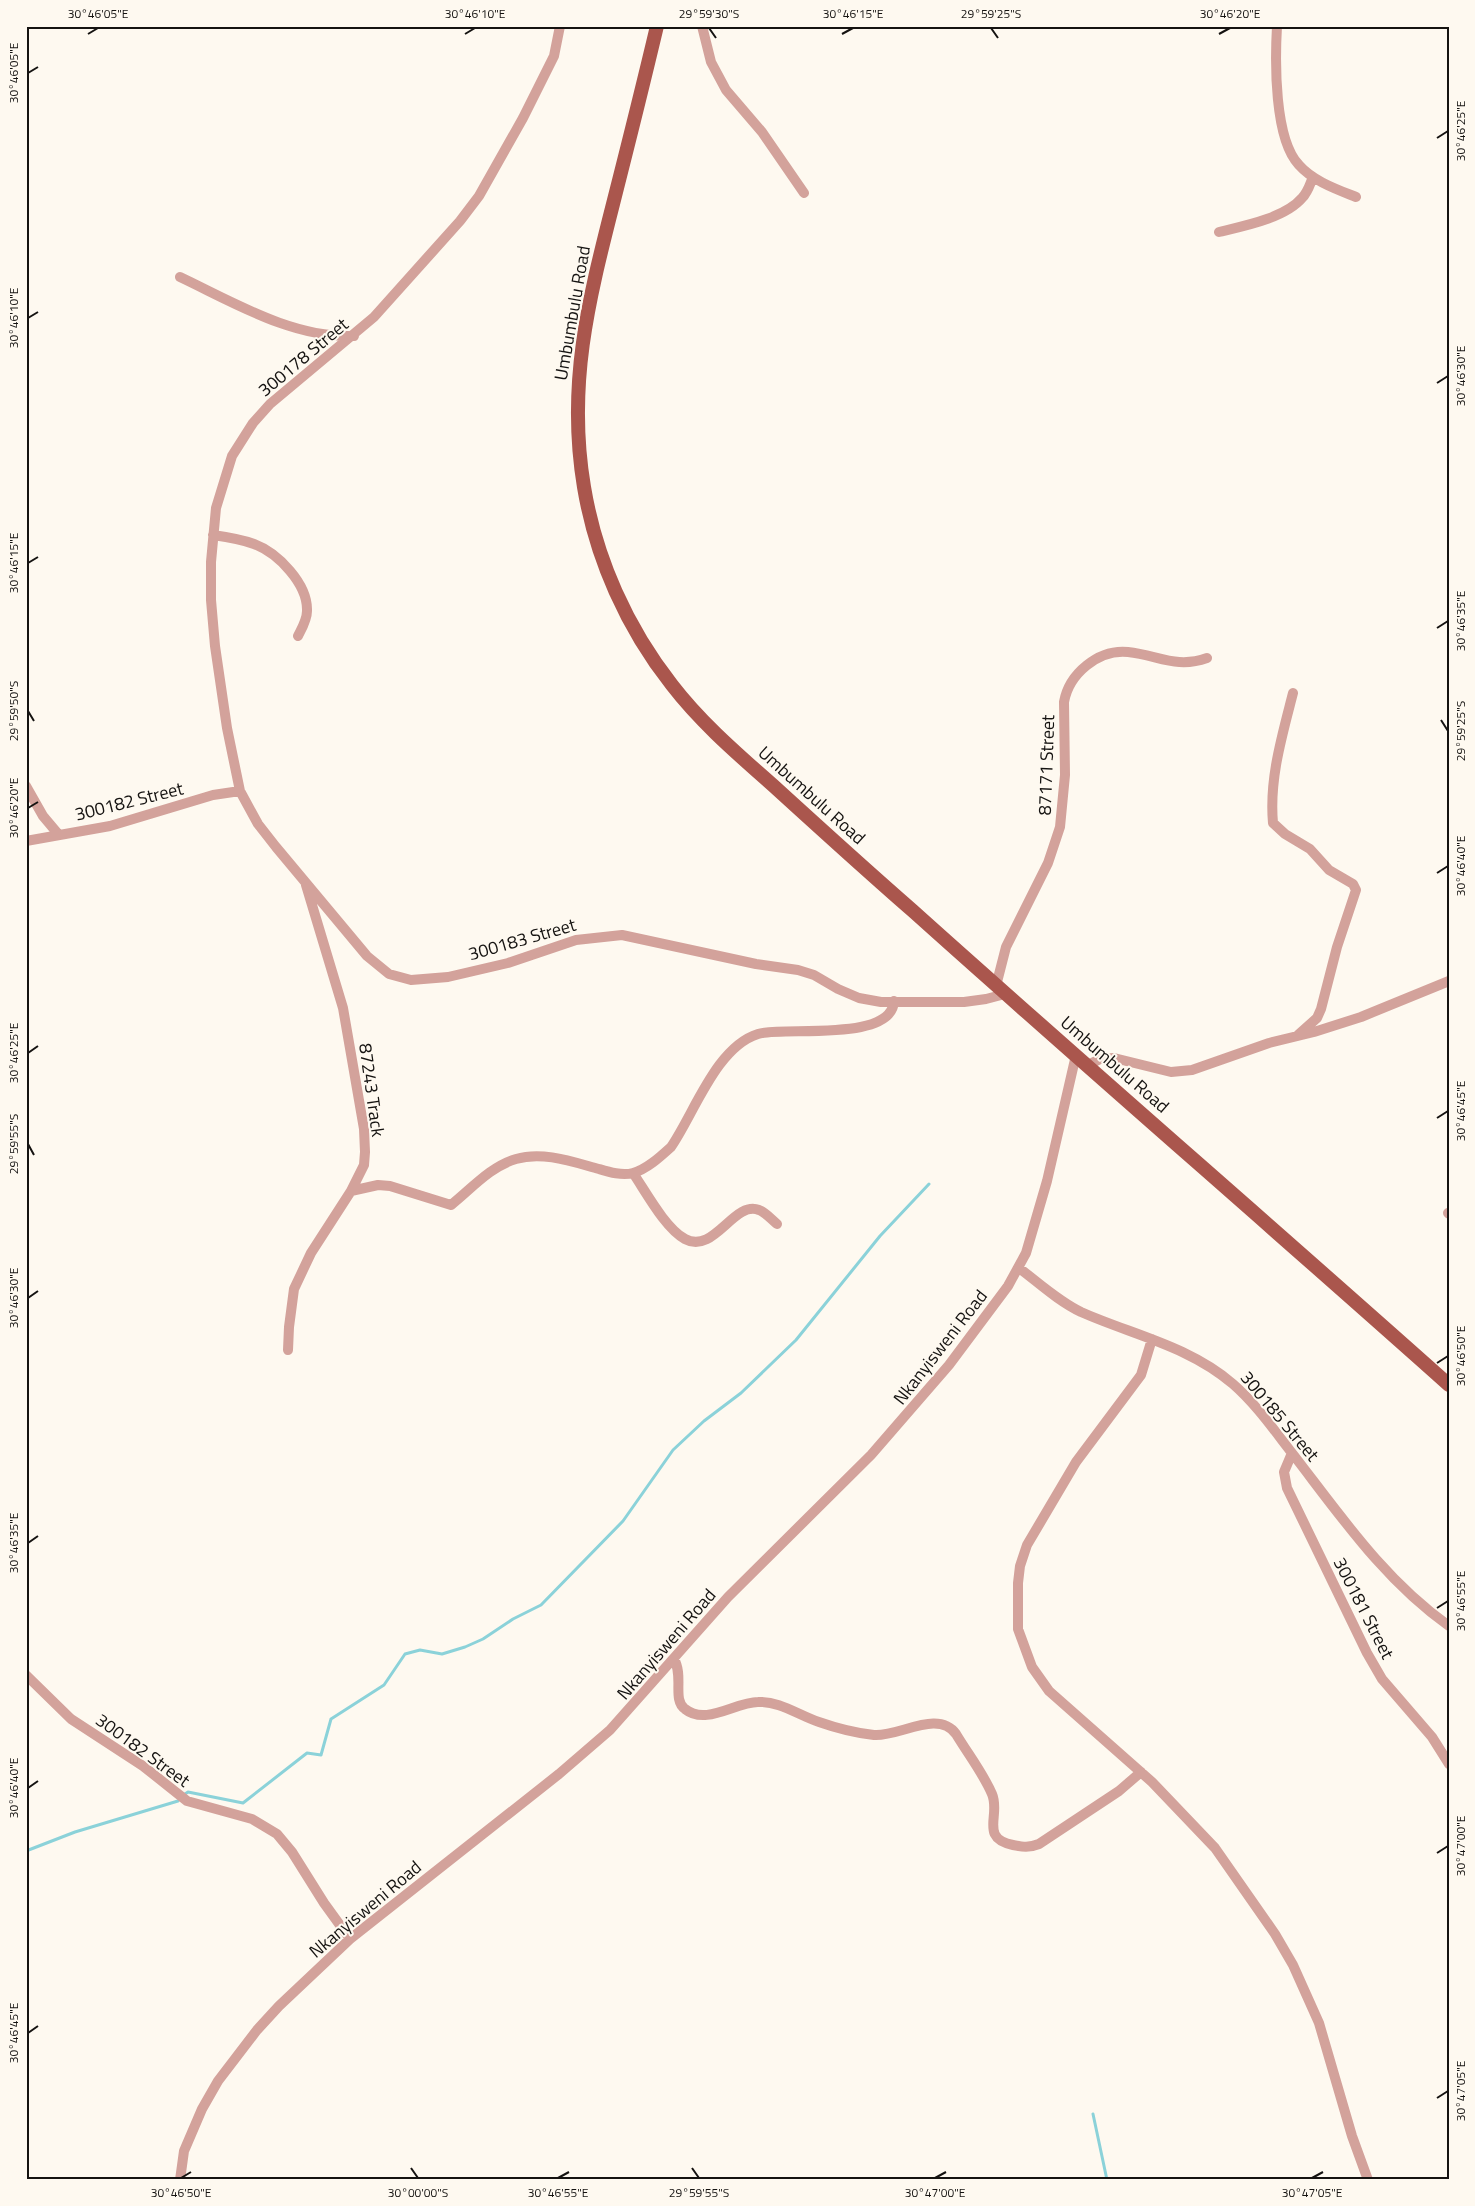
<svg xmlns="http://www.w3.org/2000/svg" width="1475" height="2206" viewBox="0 0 1475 2206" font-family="'Titillium Web',sans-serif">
  <rect width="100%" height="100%" fill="#fef9f0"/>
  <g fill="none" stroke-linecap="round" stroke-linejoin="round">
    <path stroke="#8bd2d9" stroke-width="3" d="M185 1794 188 1792 243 1803 307 1753 321 1755 331 1719 384 1685 405 1654 420 1650 442 1654 465 1647 483 1639 513 1619 541 1605 623 1521 673 1450 704 1421 741 1393 796 1340 880 1236 929 1184
      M26 1851 75 1832 178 1801
      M1093 2114 1107 2180"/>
    <path stroke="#d3a29b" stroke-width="10" d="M560 26 554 56 523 118 479 196 460 221 374 317 270 404 253 423 232 456 216 508 211 562V600L215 646 227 728 240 791 258 824 276 847 367 956 389 974 411 980 448 977 508 963 576 940 622 935 756 964 798 970 814 975 838 989 859 998 881 1002H964L986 999 1005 994
      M702 26 711 62 726 90 762 132 804 193
      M1277 26C1275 61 1274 139 1299 165 1313 181 1336 189 1356 197
      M1219 232C1244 226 1285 218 1302 198 1308 192 1310 184 1313 177
      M180 277C235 303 292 338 354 336
      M213 535C227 537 241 539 254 544 278 553 308 584 307 611 307 620 302 628 298 636
      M1293 693C1282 736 1269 779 1273 823L1285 834 1310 849 1329 870 1353 884 1356 890 1337 947 1321 1009 1317 1018 1298 1035
      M26 786 43 816 59 835
      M26 841 110 826 213 795 240 791
      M996 986 1006 947 1048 863 1060 827 1065 775 1064 702C1069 674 1098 649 1128 652 1158 655 1176 669 1207 658
      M1088 1065 1100 1059 1114 1058 1171 1072 1192 1070 1269 1043 1314 1032 1361 1017 1449 981
      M633 1173C646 1192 665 1228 685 1239 714 1255 734 1200 759 1210 765 1212 771 1219 777 1224
      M351 1191 378 1185 390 1186 451 1205C471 1189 491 1166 516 1159 543 1151 573 1162 599 1169 609 1172 622 1176 633 1173 647 1169 660 1157 671 1147 694 1114 716 1047 758 1034 783 1026 892 1043 894 1001
      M1448 1213 1449 1214
      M1019 1268C1039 1283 1058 1301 1081 1312 1133 1335 1189 1346 1233 1384 1256 1404 1274 1430 1292 1453 1340 1515 1384 1580 1449 1626
      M1152 1339 1141 1375 1076 1462 1027 1545 1020 1566 1018 1583V1629L1032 1667 1049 1691 1152 1782 1215 1848 1275 1934 1293 1965 1319 2023 1352 2136 1368 2180
      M288 1350 289 1327 294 1289 311 1253 351 1191 364 1165 365 1152 364 1129 343 1008 306 885
      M1292 1453 1284 1472 1287 1488 1367 1653 1382 1679 1432 1737 1449 1764
      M674 1659C684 1676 672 1700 685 1709 706 1726 735 1702 758 1702 780 1701 798 1715 819 1722 836 1728 855 1733 874 1735 899 1737 938 1709 956 1734 968 1754 983 1773 992 1794 1001 1815 979 1838 1013 1845 1023 1847 1029 1848 1039 1844L1119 1791 1141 1772
      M26 1675 71 1719 143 1766 187 1801 252 1819 277 1834 292 1852 324 1903 350 1939
      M180 2180 184 2151 202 2109 218 2081 257 2030 279 2006 350 1939 559 1774 610 1730 728 1597 871 1455 949 1365 1008 1286 1026 1253 1047 1181 1076 1055"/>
    <path stroke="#aa564d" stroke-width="14" d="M657 26C643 85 628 145 613 204 588 302 567 386 584 487 596 559 627 628 672 685 702 724 740 756 777 789 822 830 867 871 913 911 1090 1070 1271 1226 1449 1385"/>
  </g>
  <path fill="none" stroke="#151311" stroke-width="2" d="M709 28 716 38M991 28 998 38M88 34 98 28M465 34 475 28M842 34 853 28M1219 34 1230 28M28 73 38 67M1437 138 1448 131M28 318 38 312M1437 383 1448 376M28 563 38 557M1437 628 1448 621M28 711 34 721M1441 720 1448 731M28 808 38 802M1437 873 1448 866M28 1053 38 1046M1437 1118 1448 1111M28 1144 34 1155M28 1298 38 1291M1437 1363 1448 1356M28 1543 38 1536M1437 1608 1448 1601M28 1788 38 1781M1437 1853 1448 1846M28 2033 38 2026M1437 2098 1448 2091M411 2168 418 2178M692 2168 699 2178M181 2178 191 2172M558 2178 569 2172M935 2178 946 2172M1312 2178 1323 2172"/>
  <g text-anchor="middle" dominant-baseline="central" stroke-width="4" stroke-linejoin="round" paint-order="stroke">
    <g font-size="18" fill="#151311" stroke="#fef9f0">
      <text transform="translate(572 313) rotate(-80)">Umbumbulu Road</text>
      <text transform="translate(303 357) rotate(-40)">300178 Street</text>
      <text transform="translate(1046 765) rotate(-88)">87171 Street</text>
      <text transform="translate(812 795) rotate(42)">Umbumbulu Road</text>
      <text transform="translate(129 801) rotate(-14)">300182 Street</text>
      <text transform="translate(522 939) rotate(-16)">300183 Street</text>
      <text transform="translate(1115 1064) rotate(41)">Umbumbulu Road</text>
      <text transform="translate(372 1090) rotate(82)">87243 Track</text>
      <text transform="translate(940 1347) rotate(-52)">Nkanyisweni Road</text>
      <text transform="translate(1280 1416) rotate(50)">300185 Street</text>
      <text transform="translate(1364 1608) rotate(63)">300181 Street</text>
      <text transform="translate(666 1644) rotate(-49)">Nkanyisweni Road</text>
      <text transform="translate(143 1750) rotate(36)">300182 Street</text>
      <text transform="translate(365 1909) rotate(-40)">Nkanyisweni Road</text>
    </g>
  </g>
  <rect width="1475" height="2206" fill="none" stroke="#fef9f0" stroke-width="55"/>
  <rect x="28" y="28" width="1420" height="2150" fill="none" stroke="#151311" stroke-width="2"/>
  <g font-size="12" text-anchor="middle" fill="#151311">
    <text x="98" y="18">30°46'05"E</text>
    <text x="475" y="18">30°46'10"E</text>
    <text x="709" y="18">29°59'30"S</text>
    <text x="853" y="18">30°46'15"E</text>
    <text x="991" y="18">29°59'25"S</text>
    <text x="1230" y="18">30°46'20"E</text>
    <text transform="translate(14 73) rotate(-90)" y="4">30°46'05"E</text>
    <text transform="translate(1461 131) rotate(-90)" y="4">30°46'25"E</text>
    <text transform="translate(14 318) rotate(-90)" y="4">30°46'10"E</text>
    <text transform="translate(1461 376) rotate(-90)" y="4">30°46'30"E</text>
    <text transform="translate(14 563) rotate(-90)" y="4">30°46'15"E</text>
    <text transform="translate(1461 621) rotate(-90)" y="4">30°46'35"E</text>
    <text transform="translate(14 711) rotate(-90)" y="4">29°59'50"S</text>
    <text transform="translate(1461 731) rotate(-90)" y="4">29°59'25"S</text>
    <text transform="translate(14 808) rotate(-90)" y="4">30°46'20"E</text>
    <text transform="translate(1461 866) rotate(-90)" y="4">30°46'40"E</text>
    <text transform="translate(14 1053) rotate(-90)" y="4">30°46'25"E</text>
    <text transform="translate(1461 1111) rotate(-90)" y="4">30°46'45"E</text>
    <text transform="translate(14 1144) rotate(-90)" y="4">29°59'55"S</text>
    <text transform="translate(14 1298) rotate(-90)" y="4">30°46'30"E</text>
    <text transform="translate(1461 1356) rotate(-90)" y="4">30°46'50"E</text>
    <text transform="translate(14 1543) rotate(-90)" y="4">30°46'35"E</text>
    <text transform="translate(1461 1601) rotate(-90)" y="4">30°46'55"E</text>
    <text transform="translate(14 1788) rotate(-90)" y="4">30°46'40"E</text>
    <text transform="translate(1461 1846) rotate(-90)" y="4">30°47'00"E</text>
    <text transform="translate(14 2033) rotate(-90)" y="4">30°46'45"E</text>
    <text transform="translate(1461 2091) rotate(-90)" y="4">30°47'05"E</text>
    <text x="181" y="2197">30°46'50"E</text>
    <text x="418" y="2197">30°00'00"S</text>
    <text x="558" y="2197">30°46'55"E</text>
    <text x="699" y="2197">29°59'55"S</text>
    <text x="935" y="2197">30°47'00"E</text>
    <text x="1312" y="2197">30°47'05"E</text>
  </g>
</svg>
